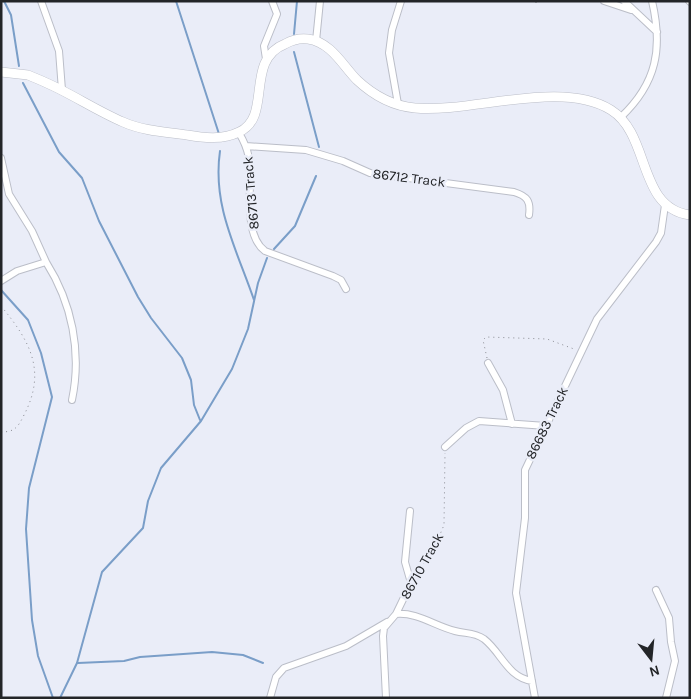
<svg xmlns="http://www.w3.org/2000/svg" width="691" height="699" viewBox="0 0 691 699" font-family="Karla,sans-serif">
  <rect width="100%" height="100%" fill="#eaedf8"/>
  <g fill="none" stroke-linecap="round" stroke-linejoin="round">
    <path stroke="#7a9ec8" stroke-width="2" d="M4 1 11 15 19 66
      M176 1 219 134
      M294 34 297 1
      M294 52 319 147
      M23 83 59 152 82 178 99 221 138 297 151 318 182 358 191 380 194 405 200 420
      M220 151C212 206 237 250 254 300
      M274 249 295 226 316 176
      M1 290 28 320 41 353 52 397 29 488 26 529 32 620 38 656 53 698
      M78 663 124 661 140 657 212 652 243 655 263 663
      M60 698 77 663 102 572 143 528 148 501 161 468 201 421 232 369 248 329 258 283 267 258"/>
    <g stroke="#bbbec8" stroke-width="8">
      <path id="street" d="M41 1 59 51 62 90
        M604 1 631 10
        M624 1 657 32
        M689 1 690 2
        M316 41 320 1
        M266 59 264 46 277 14 272 1
        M398 104 389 53 392 30 401 1
        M621 117C657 83 663 48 652 1
        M239 133C244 141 247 148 249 158 253 184 242 234 265 251L333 276 341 280 346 289
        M246 146 306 150 343 161 370 173 514 192C527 196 531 201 529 215
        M1 158 9 194 32 231 46 262 17 271 1 281
        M46 262C72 303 82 352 72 400
        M488 363 503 390 512 424
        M445 447 466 428 479 421 546 426
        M656 590 669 618 671 642 675 661 666 698
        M396 614 411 583 405 562 410 511
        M270 698 276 677 284 668 346 646 387 622
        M386 698 383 636 384 628 396 614C417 612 435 626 455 631 466 634 474 632 484 639 502 653 507 677 532 681
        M535 698 516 593 525 518V470L597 319 656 242 661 233 665 205"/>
    </g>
    <g stroke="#bbbec8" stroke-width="10">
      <path id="secondary" d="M1 72 28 75 40 80C69 92 95 110 123 122 143 131 166 132 187 135 204 138 223 140 239 132 273 117 244 60 285 44 292 40 300 38 308 39 331 42 343 66 357 80 373 95 393 106 415 108 473 113 561 79 611 110 651 135 637 208 690 215"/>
    </g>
    <path stroke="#898b92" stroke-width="1" stroke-dasharray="1 4" stroke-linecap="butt" d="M536 3V1
      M1 306C30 341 47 371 24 415 18 427 15 432 1 432
      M487 358 483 340 486 337 547 339 574 349
      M416 576 436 544 444 525 445 453"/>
    <use href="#street" stroke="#fff" stroke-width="6"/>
    <use href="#secondary" stroke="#fff" stroke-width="9"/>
  </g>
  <g text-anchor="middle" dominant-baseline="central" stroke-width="5" stroke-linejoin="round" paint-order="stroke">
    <g font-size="14" fill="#232528" stroke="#eaedf8">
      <text transform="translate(409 178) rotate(7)">86712 Track</text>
      <text transform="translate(251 193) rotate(-95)">86713 Track</text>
      <text transform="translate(547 423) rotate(-64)">86683 Track</text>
      <text transform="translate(422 566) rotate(-61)">86710 Track</text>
    </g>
  </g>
  <rect width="691" height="699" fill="none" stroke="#232528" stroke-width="5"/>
  <g transform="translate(651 659) rotate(164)" stroke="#eaedf8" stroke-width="4" paint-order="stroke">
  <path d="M0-4L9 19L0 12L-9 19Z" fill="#232528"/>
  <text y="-8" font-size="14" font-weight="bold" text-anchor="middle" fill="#232528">N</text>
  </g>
</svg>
